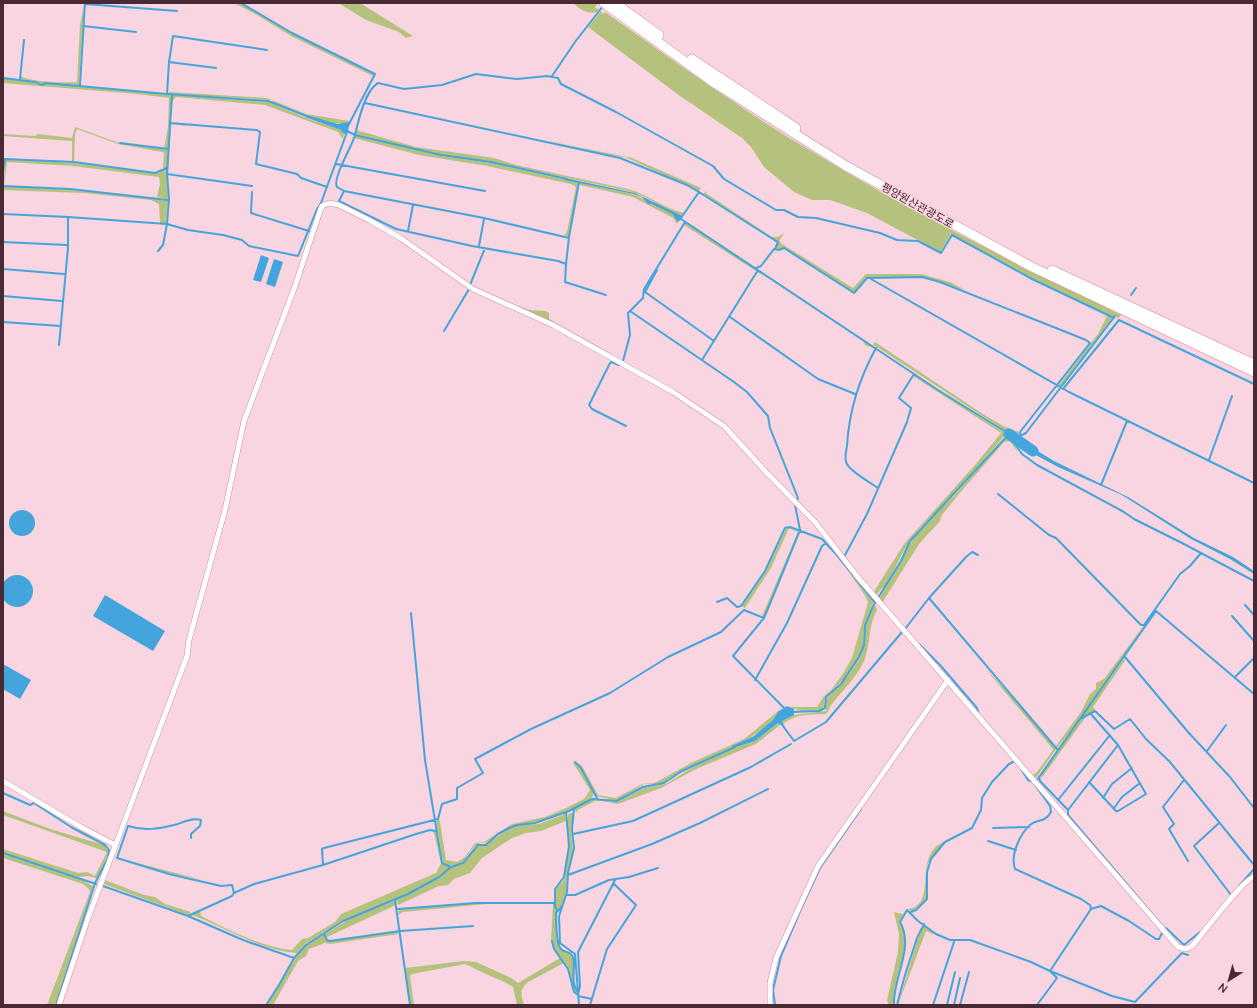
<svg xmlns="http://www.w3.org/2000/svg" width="1257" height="1008" viewBox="0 0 1257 1008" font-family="Manrope,'Noto Sans KR',sans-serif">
  <rect width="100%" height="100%" fill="#f8d5e0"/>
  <path fill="#b5c27e" d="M234 3H239L251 9 292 33 374 74 373 76 291 36 257 15Z
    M338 3H360L413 36 406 38 399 32 366 20Z
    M573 3H596L597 4 595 8 599 9 597 12C586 14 581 10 573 3Z
    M84 4 79 85 46 82 41 84 36 81 21 79V76C28 82 66 83 77 82L80 25Z
    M601 11 603 14 605 12C673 60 740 109 811 151 910 212 1016 263 1121 315L1118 319 1115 315 1113 317 1032 278 951 234 940 252 867 213 830 200H812L794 192 764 167 751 147 742 138 680 96 588 27Z
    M3 78 36 82 40 85 47 83 81 86 172 95 168 149H164L168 126 169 98 137 94 3 83Z
    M169 92 267 98 306 114 349 121V122C333 129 285 110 271 100L172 94H169Z
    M172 95 268 102 309 119 342 130 344 135 343 139 338 132 265 105 176 97 173 100 170 122Z
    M170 123 191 126 171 124 168 174 167 173 168 150 167 168H163L164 153 162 152 118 144 77 129 75 134 74 162 72 163V141L3 136V134L35 136 38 134 72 138 75 127 119 143 168 150Z
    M356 130 416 147 494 158 516 165 628 189C648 194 664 209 684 213L680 216 641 195 629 191 491 162 441 155 356 134Z
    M355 135 441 156 491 163 579 183 569 237 564 235 567 232 576 187 571 184 487 166 419 155 354 138Z
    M542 140 632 158 701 188 699 191 625 157 602 154Z
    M5 159 74 163 155 173H159L163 169H167L168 199 157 197 160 184 159 177 73 166 7 162 4 185Z
    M580 183 634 194 672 214 678 222 677 224 673 218 633 197 580 185Z
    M3 186 70 190 168 200 166 223H160L159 204 151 200 84 193 3 190Z
    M705 191 707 194 772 237H778L784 233 779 241 782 244 853 288 866 274H921L950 282 965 290 922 277 867 278 855 293H853L786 249 784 248 777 250 776 247 778 242 704 194Z
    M685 223 691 225 757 269 756 271 684 225Z
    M759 270 859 337 875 349 865 345 863 341 760 273H757Z
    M508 302 529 310 545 311 549 313V319L612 354 507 303Z
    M1107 316 1112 318 1111 320 1060 387 1058 386 1098 334Z
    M875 342 983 414 1005 427 1019 432V434L1007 432 877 347 873 345Z
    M914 374 1006 434 953 495 920 528 904 550 888 582 876 595 873 593 904 544 975 465 1001 433 913 376Z
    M1008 437 1014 441 1017 451 1010 441 1004 442 958 495 942 515 940 521 919 544 882 603 879 599 911 542 920 529 954 496 1001 442Z
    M790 527 799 532 764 617 762 616 798 532 789 528 771 568 745 608 742 606 766 571 786 529Z
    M848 571 873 602 864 625 863 645 859 657 844 679 825 697 823 710 802 711 788 707H817L824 696 832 689 844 672 852 658 868 602 864 594Z
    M875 604 877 610C868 625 871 644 864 661 856 678 843 690 832 704 829 707 829 711 826 714 810 715 797 713 783 724L782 721 794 715 826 711V699L841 685 860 658 864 645 865 625Z
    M1156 609 1083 715 1057 748 1056 746 1081 712 1090 694 1096 689V683L1104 679Z
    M1126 659 1093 707 1096 711 1082 717 1123 660Z
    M984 667 1018 703 1056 749 1036 778 1033 775 1037 772 1053 750 1052 748Z
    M782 708C766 737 716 754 686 769 678 773 670 781 662 783 655 785 650 784 644 784L617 801 597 796 582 768 575 761 582 766 598 795 616 798 642 784 654 783 660 780 691 763 744 739Z
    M1082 718H1085L1041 779 1042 772Z
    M778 723 780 725 756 744 696 769 661 788 618 804 597 800 578 810 576 813 575 809 592 800 618 802 644 788 666 784 690 769 733 748 755 741Z
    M574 762 581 769 594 794C589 806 549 819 536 822 529 824 522 823 515 825 503 829 496 836 486 843 466 840 468 877 443 862L436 819H439L440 822 446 860 457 862 465 857 475 843 484 842 512 824 545 817 564 809 584 799 590 790 573 763Z
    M3 811 50 829 104 845 109 852 98 877 96 878 88 876 79 877 3 853V849L78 873 87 872 95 876 107 852 3 815Z
    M570 813H574L571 829 573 852 567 873 566 892 562 905 558 909 555 907 556 889 564 880 569 846 567 827 568 815Z
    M565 814 566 821 541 831 526 833 512 838 482 858 470 873 454 879 448 885 439 886 398 905 396 900 439 878 451 867 463 864 478 845H486L509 828 518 825 539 824Z
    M432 831H436L442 863 450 867 445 872 408 894 343 920 305 944 297 953C259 950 227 928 192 915L200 911 201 916C229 930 261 947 292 950L302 939 308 938 335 922 341 914 436 873 441 863 434 833Z
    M945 841 928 863 926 872 927 899 911 912 909 909C939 903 911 855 945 841Z
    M3 854 82 880 93 886 55 1005H47L90 892 88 888 83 884 3 858Z
    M118 858 203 880 169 873Z
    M105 880 144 895 155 897 165 904 191 912 188 915 104 884Z
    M395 901 396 905 327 937 325 934 354 916Z
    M475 903 486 904 403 912 398 915 399 909Z
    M555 903 554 908 557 911V942L561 949 570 954 573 958 574 982 577 994 574 992 569 969 554 949 551 941 553 904Z
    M894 912 903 914 899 922C915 948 890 978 894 1005H889L887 1000 898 952 899 934Z
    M924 925 936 934 953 942 926 931 898 1005 917 941Z
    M397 932 399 934 330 944 325 943 309 949 306 956 298 961 273 1005H266C280 986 288 963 305 947 310 942 317 938 324 935L327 940 330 941Z
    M560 958 564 963 528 982C519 990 521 995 524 1005H517L513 987C503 980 493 978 482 972 476 970 471 966 465 964L412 974 410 976 414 1005H410L405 968 464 961 476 962 511 978 518 983Z"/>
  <path fill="#44a4dc" d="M310 116 338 124 349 122 348 133 344 134 341 130 305 117Z
    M565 178 635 193 682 216V218L678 222 672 214 652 204H648L642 197 634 194 564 180Z
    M261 255 269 258 261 282 253 280Z
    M274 259 283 262 275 287 266 284Z
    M1025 439 1026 444 1054 461 1128 497 1194 538 1233 557 1254 571V574L1230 559 1191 539 1122 495 1058 467 1019 446Z
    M9 523a13 13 0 1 1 26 0a13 13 0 1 1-26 0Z
    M1 591a16 16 0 1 1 32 0a16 16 0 1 1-32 0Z
    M105 595 165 631 153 651 93 616Z
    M3 664 31 680 20 699 3 689Z
    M787 706 794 709V715L782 721 785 728 778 723 755 741 733 748 732 746 754 736 773 720 778 712Z"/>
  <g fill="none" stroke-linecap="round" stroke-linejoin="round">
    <path stroke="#44a4dc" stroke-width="2" d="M241 3 292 33 375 74 348 126
      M85 4 177 11
      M83 26 136 32
      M169 62 173 36 267 50
      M552 76 575 42 603 6
      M3 78 36 82 41 85 46 83 167 94 268 101 309 117
      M20 79 24 40
      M80 85 85 3
      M167 94 169 62 216 68
      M365 103 620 158 687 185 699 192 681 218
      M170 123 257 130 260 132 256 164 297 174 301 178 327 187
      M347 131 355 135 441 155 491 162 567 179
      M120 143 168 149
      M336 164 485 191
      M3 172 5 159 74 162 155 173 167 168
      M167 174 252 186
      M3 186 70 189 168 200
      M344 191 339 201 396 229 472 246 558 261 566 264 565 282 606 295
      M252 192 251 213 309 231
      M699 192 776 241 778 242 775 249
      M3 214 68 217
      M681 219 938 390 1009 434 910 541 901 561 873 606 865 625 864 645 859 657 841 684 826 697 825 708 819 711 792 712
      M408 231 413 205
      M569 238 484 218 344 191 337 187C332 178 352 147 355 135 358 122 365 90 378 83L404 89 442 85 476 74 517 79 547 76 558 78 561 84 616 112 713 166 724 179 776 210H784L798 217 816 218 880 233 897 240 918 241 941 253 952 235 1032 279 1114 318
      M3 242 67 245
      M479 246 484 219
      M158 251 163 245 167 224 169 199 167 174 172 95
      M566 264 569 237 579 182
      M756 268 761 266 774 249 779 250 784 248 854 293 867 278 922 277 940 282 1086 340 1090 343 1020 432 1021 436
      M3 269 64 274
      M657 270 645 292 714 341
      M871 279 1069 392 1254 483
      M470 285 485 248
      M1131 295 1136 288
      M3 296 62 301
      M630 311 734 382 747 392 768 416 770 428 798 498 795 505 800 530 776 589 764 618 733 656 785 709
      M1115 316 1026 433 1016 438 1015 444 1022 454 1037 465 1124 512 1134 519 1182 543 1254 581
      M730 317 818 379 855 394
      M3 322 61 326
      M444 331 469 289
      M59 345 68 248V217L167 224 188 230 223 235 242 240 249 246 298 256 317 209 321 203 347 132
      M876 348C859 379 849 410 847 446 846 451 844 460 847 464 851 472 871 483 878 488
      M702 360 758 270
      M1063 389 1119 320 1254 384
      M626 426 592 409 589 405 609 365 611 362 619 365 623 361 630 335 628 313 643 298 644 289 685 222
      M1209 460 1232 396
      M1101 485 1127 421
      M998 494 1049 535 1056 538 1141 625H1144L1180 574 1190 566 1201 553
      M844 557 867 514 907 422 911 408 899 398 914 374
      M929 598 1057 749
      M717 602 727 598 737 607 741 606 765 571 785 528 790 527 822 539 835 553 875 603
      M1245 605 1254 615
      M411 613 425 760 442 863 451 867
      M1232 616 1254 641
      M905 629 929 598 966 557 972 552 978 555
      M919 644 940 665 977 708 978 712
      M1125 657 1188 732 1230 777 1254 808
      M1235 677 1254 658
      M755 680 787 623 822 546 826 543
      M1082 718 1095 711 1114 729 1130 719 1146 739 1170 762 1254 865
      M783 726 794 741 826 722 902 632
      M1207 751 1226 725
      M575 762 581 768 597 798
      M1021 769 1028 780 1033 782
      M1039 777 1040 781 1068 810V815L1165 929
      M1037 780 1156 611 1254 694
      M1184 780 1163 807 1174 824 1169 829 1188 861
      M1089 782 1116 811H1118L1146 794 1118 745 1090 713
      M1035 785 1050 806 1051 812C1044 824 1038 818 1030 825 1020 834 1010 855 1015 869L1081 899 1090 905 1091 909 1050 971 1112 996 1135 1002 1179 956 1182 953 1188 955
      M3 793 30 805 34 803 71 827 105 845 109 850 108 858 95 883 56 1005
      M1103 798 1112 784 1132 768
      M1058 800 1110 735
      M1114 808 1122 797 1140 783
      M574 809 572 829 574 848 568 873 567 892 559 916 560 943 575 954 579 1005
      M1068 810 1118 745
      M1219 823 1194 846 1231 895
      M993 828 1029 827
      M573 834 633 821 751 767 791 744
      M988 841 1016 850
      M3 853 96 884
      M323 865 416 834 430 830 436 831
      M568 875 652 844 700 823 768 789
      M103 886 188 916 243 940 294 958
      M1239 886 1254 869
      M234 893 254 884 323 865 322 849 324 848 438 819 442 804 457 799V788L483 773 475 759 531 729 610 693 668 657 721 632 744 610 764 618
      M566 895H575L609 880 629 877 658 868
      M395 900 410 1005
      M562 906 556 913C556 920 556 944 561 949 565 953 571 951 573 957 576 968 570 980 577 991
      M398 909 475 903H555
      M1091 909 1101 906 1129 921 1156 939H1159L1162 933
      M557 910 555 907V889L564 877 569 846 566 812
      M911 912 916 910 927 899V872L931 859 945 842 972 828 981 810 982 798 992 782 1009 764 1015 761
      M188 916 232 896 234 893 232 885 221 886 169 874 117 858 128 826C144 831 158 829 174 825 183 823 192 817 201 820L200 826 191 834V838
      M1166 928 1184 945 1200 932
      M324 934 327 940 330 941 400 931 473 926
      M552 941 554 949 568 969 574 992 578 995 580 986 578 952 615 880
      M578 996 592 999
      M266 1005 279 985 294 958 306 945 343 921 408 894 439 877 451 867 463 863 478 845H486L498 834 509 828 517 825 535 823 569 811 592 799 617 801 643 787 664 783 682 771 735 747
      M590 1005 607 949 636 905 614 884
      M775 1005 773 990 781 956 801 909 820 868 861 809
      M894 1005C892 979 915 948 900 922L907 910 918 921 936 934 950 940H970L1031 962 1050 971 1057 978 1037 1005
      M897 1005 905 975 917 938 924 924
      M933 1005 954 942
      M947 1005 955 972
      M954 1005 960 978
      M960 1005 969 972"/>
    <path stroke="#44a4dc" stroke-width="11" d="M1009 434 1033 451"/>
    <g stroke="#d688a3" stroke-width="6">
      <path id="street" d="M3 781 81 827 115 845
        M59 1005 88 918 187 656 189 640 225 510 244 421 294 289 320 211 322 206 329 203 339 205 369 220 402 239 473 289 553 325 673 392 724 426 766 472 815 522 856 575 1178 947 1186 949 1192 946C1202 935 1243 879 1254 877
        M770 1005V983L776 958 818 866 948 680"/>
    </g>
    <g stroke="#d688a3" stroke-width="10">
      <path id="highway" d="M604 3 716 84 846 166 1032 267 1254 372
        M615 3 659 35
        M692 59 796 128
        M1052 270 1254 364"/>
    </g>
    <use href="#street" stroke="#fff" stroke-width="5"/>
    <use href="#highway" stroke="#fff" stroke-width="9"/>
  </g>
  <g text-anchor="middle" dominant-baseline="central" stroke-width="3" stroke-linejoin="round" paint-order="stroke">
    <g font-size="11" fill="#492934" stroke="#f8d5e0">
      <text transform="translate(918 205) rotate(29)">평양원산관광도로</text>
    </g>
  </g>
  <rect width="1257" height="1008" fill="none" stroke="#492934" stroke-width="8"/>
  <g transform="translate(1229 980) rotate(217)" stroke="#f8d5e0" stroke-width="3" paint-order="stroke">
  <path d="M0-3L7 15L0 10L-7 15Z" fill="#492934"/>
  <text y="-6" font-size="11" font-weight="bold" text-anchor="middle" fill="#492934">N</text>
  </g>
</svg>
